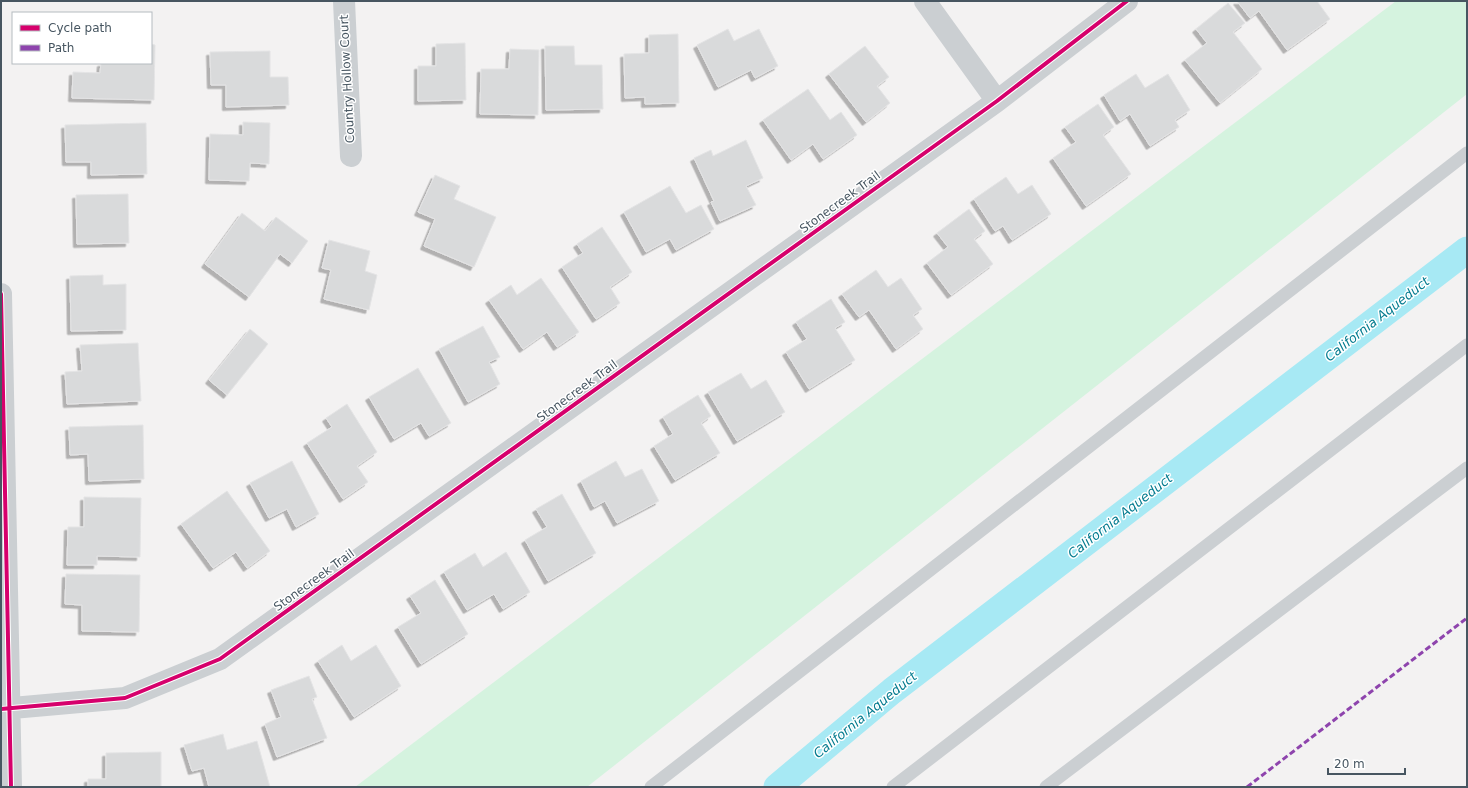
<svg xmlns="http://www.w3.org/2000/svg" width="1468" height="788" viewBox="0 0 1468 788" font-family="'DejaVu Sans',sans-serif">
  <defs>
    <filter id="shadow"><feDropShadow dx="-3.5" dy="3.5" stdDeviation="0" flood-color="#0004"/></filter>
  </defs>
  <rect width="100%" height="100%" fill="#f3f2f2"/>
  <path fill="#d5f3df" d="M1396 1H1467V94L587 787H355Z"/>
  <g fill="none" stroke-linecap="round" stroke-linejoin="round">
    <path stroke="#a7e9f4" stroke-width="27" d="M777 787 892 691 1467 250"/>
  </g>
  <path fill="#d9dadb" stroke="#e4e4e5" filter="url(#shadow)" d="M1237 1H1317L1330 19 1287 50 1259 11 1250 18Z
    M1228 3 1245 23 1233 32 1262 69 1220 103 1185 60 1207 43 1196 29Z
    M728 29 734 41 759 29 778 66 755 78 751 70 718 87 697 45Z
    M678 34 679 103 645 104V97L625 98 624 54 649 53V35Z
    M465 43 466 100 418 101V66H436V44Z
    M151 44 155 45 154 100 72 98 73 72 100 73 101 63H151Z
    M545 46H574L575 65H602L603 109 546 110Z
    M865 46 889 77 877 86 890 103 866 122 829 74Z
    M510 49 539 50 538 115 480 114 481 69H509Z
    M270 51V77H288L289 105 226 107V85H211L210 52Z
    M1136 74 1145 88 1168 74 1190 110 1175 120 1179 127 1150 146 1130 114 1120 121 1104 95Z
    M808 89 830 120 841 112 857 135 823 159 813 144 791 160 763 120Z
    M1098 104 1114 127 1103 135 1131 174 1086 206 1053 158 1076 142 1065 127Z
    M243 122 270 123 269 164 250 163 249 181 209 180 210 134 243 135Z
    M146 123 147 174 91 175V162H66L65 125Z
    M746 140 763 178 746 186 756 205 720 221 711 202 714 201 694 158 711 150 713 156Z
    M435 175 460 186 454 199 496 217 474 267 424 246 435 219 418 212Z
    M1006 177 1018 194 1032 185 1051 214 1012 240 1003 226 995 231 974 199Z
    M670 186 686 213 701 205 714 229 676 250 670 239 646 252 624 212Z
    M128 194 129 243 77 244 76 195Z
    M969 209 985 231 974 239 993 264 951 295 927 263 948 247 937 233Z
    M242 213 265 231 276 217 308 241 292 263 280 254 249 297 205 264Z
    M602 227 632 272 610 287 620 303 596 319 562 267 583 253 577 244Z
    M329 240 370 251 365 271 377 275 369 310 324 299 331 270 322 268Z
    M876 270 888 287 901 278 922 309 913 315 923 329 896 349 869 310 859 317 842 294Z
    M103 275V285L126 284V330L71 331 70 276Z
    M541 278 579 332 557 347 547 332 523 349 489 300 511 285 517 295Z
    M831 299 845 322 835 328 855 360 809 389 786 352 807 339 796 322Z
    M483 326 500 357 489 362 500 384 468 402 439 349Z
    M250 329 268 344 227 395 209 380Z
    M138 343 141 401 67 404 65 372 82 371 80 345Z
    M418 368 451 423 429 436 421 423 394 439 369 397Z
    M741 373 751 389 766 380 785 412 737 441 708 392Z
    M698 395 711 416 701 423 720 453 675 480 654 446 673 434 663 417Z
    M347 404 377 452 357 466 368 482 343 499 307 443 332 427 326 418Z
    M143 425 144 479 89 481 88 454 70 455 69 427Z
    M292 461 319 514 296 527 287 509 269 518 250 483Z
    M616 461 625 477 642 469 659 501 617 523 605 501 594 507 581 481Z
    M227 491 270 551 247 568 236 552 213 568 181 524Z
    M562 494 596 553 548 581 525 540 547 527 536 509Z
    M84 497 141 498 140 557 97 556V565H67L68 527H84Z
    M506 552 530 592 503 609 494 594 467 610 444 572 475 553 483 567Z
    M66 574 140 575 139 632 82 631V605L65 604Z
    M435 580 468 634 421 664 398 627 421 613 410 596Z
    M342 645 351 661 376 645 401 686 354 717 318 661Z
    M309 676 317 697 312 699 327 738 277 757 265 724 281 717 271 690Z
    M223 734 227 750 257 741 270 787H209L204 768 192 771 184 745Z
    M161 752V787H88V779H106V753Z"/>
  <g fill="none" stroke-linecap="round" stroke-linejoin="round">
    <path stroke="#cbcfd2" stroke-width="13" d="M651 787 1467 153
      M893 787 1467 345
      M1046 787 1467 468"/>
    <path stroke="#cbcfd2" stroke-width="22" d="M344 1 351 156
      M925 1 997 101
      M1 294 11 787
      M1 709 125 698 220 659 997 101 1127 1"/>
    <path stroke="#8e44ad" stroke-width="3" stroke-dasharray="6 3" stroke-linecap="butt" d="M1247 787 1467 618"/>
    <g stroke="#fff" stroke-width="6">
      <path id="cycleway" d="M1 294 11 787
        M1 709 125 698 220 659 997 101 1127 1"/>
    </g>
    <use href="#cycleway" stroke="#d6006c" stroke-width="4"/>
  </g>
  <g text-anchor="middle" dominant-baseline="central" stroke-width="3" stroke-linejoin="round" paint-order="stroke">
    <g font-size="12" fill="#475661" stroke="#fff">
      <text transform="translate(347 79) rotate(-93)">Country Hollow Court</text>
      <text transform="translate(840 202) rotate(-36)">Stonecreek Trail</text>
      <text transform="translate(577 391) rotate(-36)">Stonecreek Trail</text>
      <text transform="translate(314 580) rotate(-36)">Stonecreek Trail</text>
    </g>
    <g font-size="13" font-style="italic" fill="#047c90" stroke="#fff">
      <text transform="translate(1377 319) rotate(-38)">California Aqueduct</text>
      <text transform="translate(1120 516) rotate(-38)">California Aqueduct</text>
      <text transform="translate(865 715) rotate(-39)">California Aqueduct</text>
    </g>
  </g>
  <rect width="1468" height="788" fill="none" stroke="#475661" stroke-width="4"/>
  <rect x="12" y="12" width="140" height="52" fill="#ffffff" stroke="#b5bbc0"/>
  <rect x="20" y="25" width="20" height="6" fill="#d6006c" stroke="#b5bbc0"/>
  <text x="48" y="32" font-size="12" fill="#475661">Cycle path</text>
  <rect x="20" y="45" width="20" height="6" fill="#8e44ad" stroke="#b5bbc0"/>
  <text x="48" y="52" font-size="12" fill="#475661">Path</text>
  <path d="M1328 768v6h77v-6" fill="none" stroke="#475661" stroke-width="2"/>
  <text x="1334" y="768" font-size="12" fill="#475661" stroke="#ffffff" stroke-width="3" paint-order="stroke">20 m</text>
</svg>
